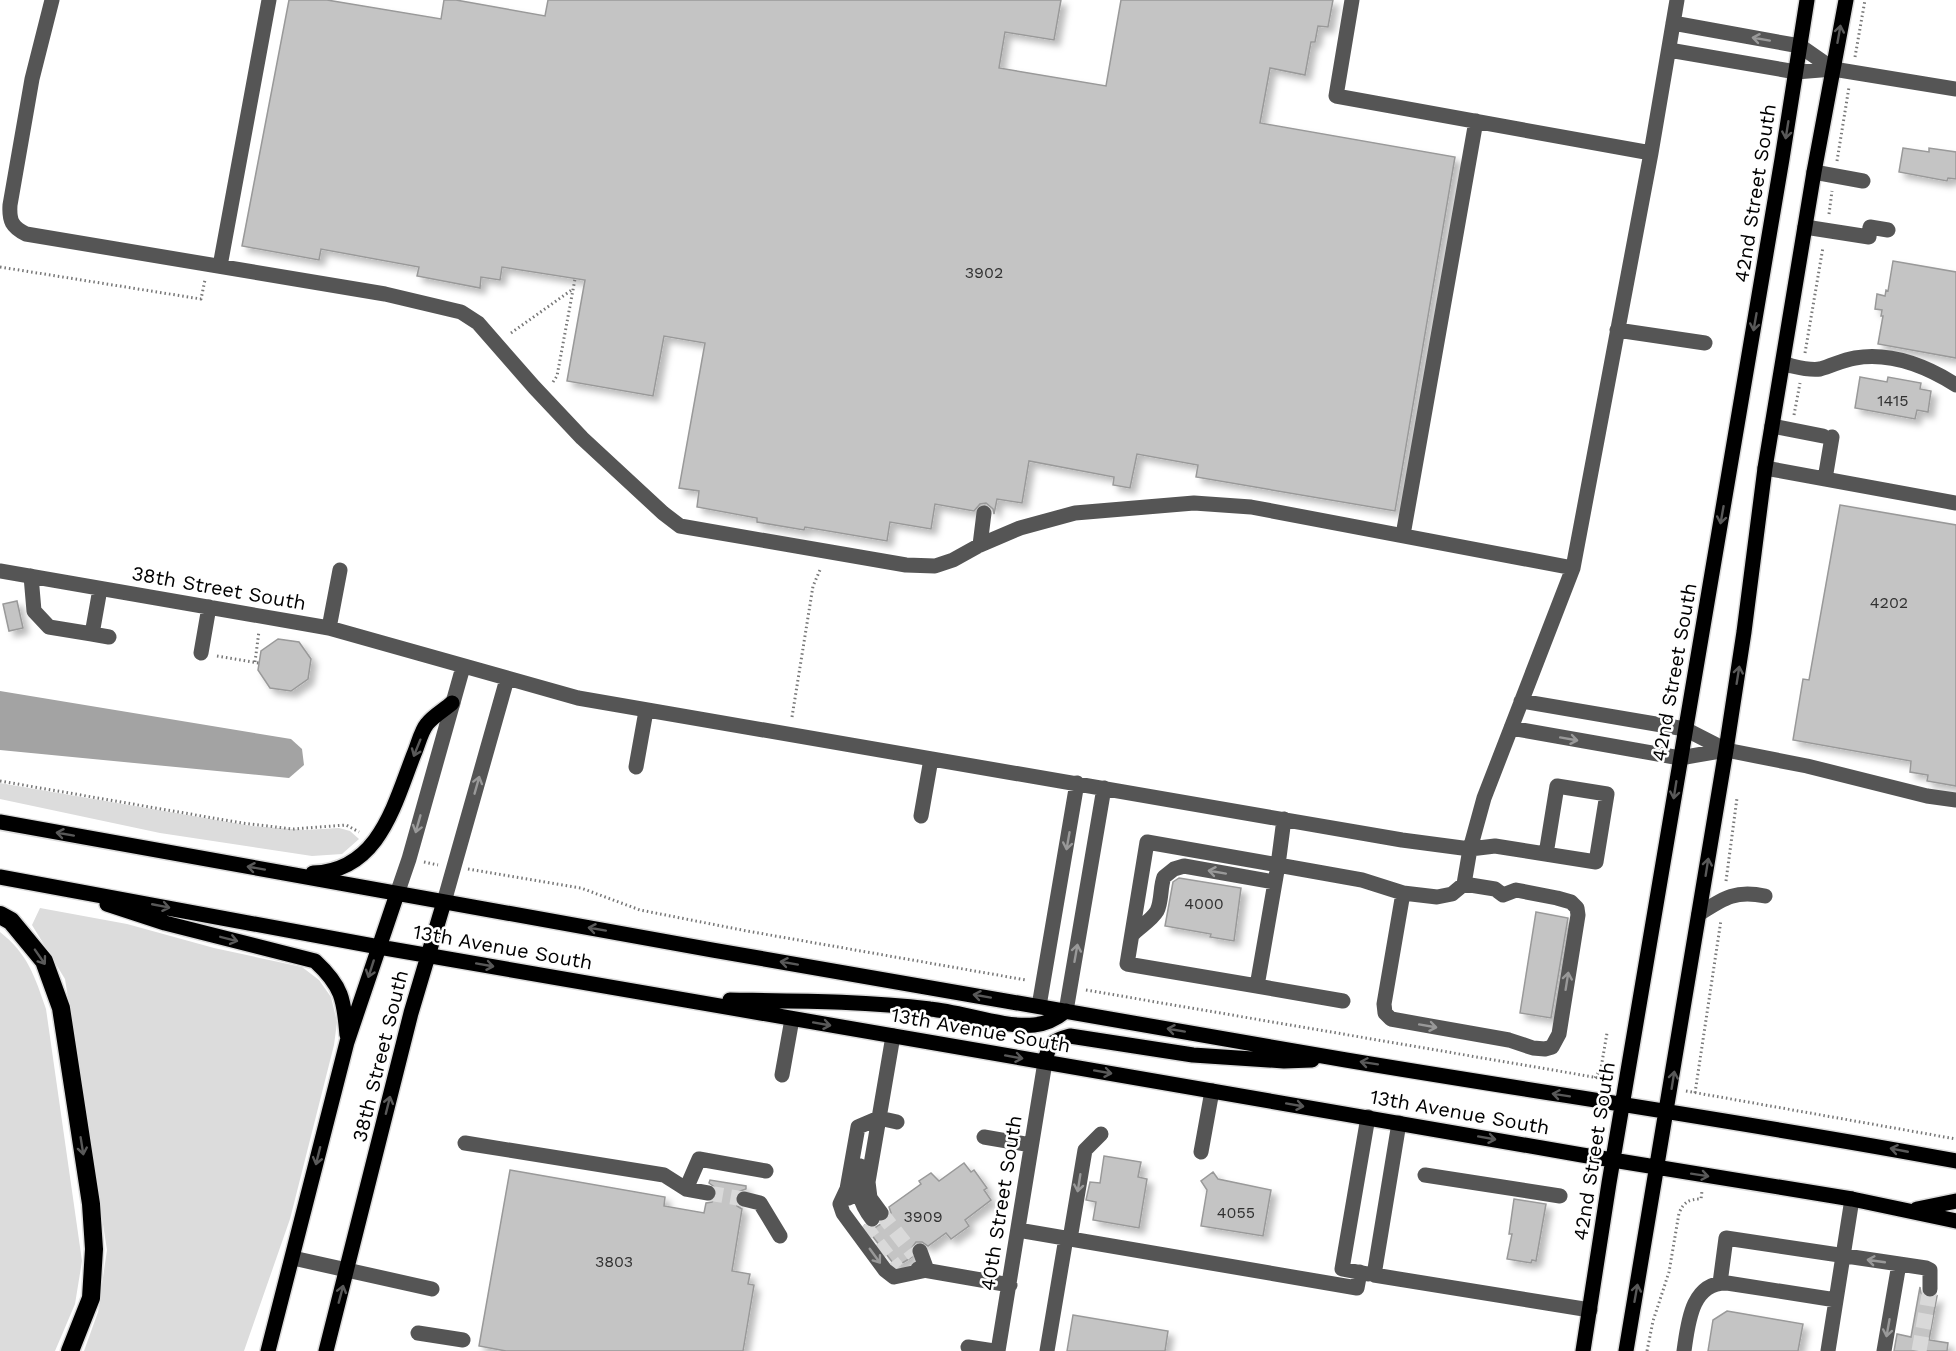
<svg xmlns="http://www.w3.org/2000/svg" width="1956" height="1351" viewBox="0 0 1956 1351" font-family="'Work Sans',sans-serif">
  <defs>
    <filter id="shadow"><feDropShadow dx="5.5" dy="5.5" stdDeviation="3" flood-color="#0004"/></filter>
  </defs>
  <rect width="100%" height="100%" fill="#fff"/>
  <path fill="#dcdcdc" d="M0 783 252 826 305 830 339 828 350 831 359 839 342 854 312 856 160 833 0 799Z
    M40 908 127 924 214 948 302 967 319 980 331 997 337 1022 334 1045 290 1219 244 1351H84L98 1312 107 1250 65 979 32 925Z
    M0 932C28 954 35 977 46 1009L82 1261 75 1304 55 1351H0Z"/>
  <path fill="#a3a3a3" d="M0 691 291 739 302 749 304 765 289 778 0 750Z"/>
  <path fill="#c4c4c4" stroke="#999" stroke-width="1.5" filter="url(#shadow)" d="M289 0H327L441 19 444 0H456L545 16 548 0H1061L1054 40 1005 32 999 68 1106 86 1121 0H1333L1328 27 1318 26 1315 42H1311L1305 75 1270 68 1260 123 1455 157 1395 511 1196 477 1198 465 1137 454 1130 488 1113 485 1114 477 1029 461 1022 503 997 499 994 514 993 509 986 503 980 504 974 511 935 504 931 529 890 522 887 541 805 527 804 530 757 522V518L697 507 699 491 679 488 705 343 664 336 653 396 567 381 585 280 502 267 500 280 481 277 480 288 417 276 419 267 321 249 319 260 242 246Z
    M1903 148 1929 152V148L1956 152V179L1948 178 1947 181 1899 172Z
    M1893 261 1956 272V358L1878 344 1883 316H1881L1882 310 1875 309 1877 294 1885 296 1886 290 1888 291Z
    M1860 377 1887 382 1888 377 1921 383 1920 389 1931 391 1928 412 1917 410 1915 419 1855 408Z
    M1840 505 1956 525V786L1927 781 1928 775 1910 772 1911 761 1793 740 1803 679 1809 680Z
    M17 601 23 628 9 631 3 604Z
    M278 639 299 642 311 659 308 679 291 691 270 688 258 670 261 651Z
    M1179 878 1241 888 1234 941 1210 937 1211 934 1165 926 1173 882Z
    M1536 912 1568 918 1551 1018 1520 1013Z
    M1104 1156 1141 1162 1138 1177 1147 1179 1139 1228 1093 1220 1096 1202 1086 1200 1090 1182 1100 1183Z
    M964 1163 971 1172 974 1170 987 1188 984 1190 991 1200 965 1220 969 1226 951 1239 946 1233 928 1246 922 1242H916L911 1249 912 1257 896 1267 864 1225 873 1229 887 1220 891 1213 889 1207 921 1184 919 1181 931 1173 939 1181Z
    M510 1170 665 1197 664 1206 704 1213 706 1203 712 1202 717 1195V1189L709 1183 710 1180 746 1186V1189L737 1192 734 1197 737 1206 742 1209 732 1271 750 1274 748 1284 754 1285 743 1351H506L479 1346Z
    M1213 1172 1218 1179 1271 1190 1263 1236 1201 1226 1207 1190 1201 1181Z
    M1514 1199 1546 1204 1536 1261 1532 1260 1531 1263 1507 1259 1512 1234H1509Z
    M1920 1287 1921 1293 1926 1298 1931 1299 1937 1296 1929 1340 1948 1343 1947 1351H1894L1897 1334 1911 1337Z
    M1727 1311 1803 1324 1798 1351H1708L1713 1320Z
    M1073 1315 1168 1331 1165 1351H1067Z"/>
  <g fill="none" stroke-linecap="round" stroke-linejoin="round">
    <path stroke="#d9d9d9" stroke-width="15" stroke-dasharray="15 8" stroke-linecap="butt" d="M708 1193 744 1199
      M881 1213 914 1255
      M864 1225 897 1268
      M1919 1351 1930 1289"/>
    <g stroke="#dbdbdb" stroke-width="18">
      <path id="major" d="M0 822C448 903 897 984 1346 1060 1549 1094 1753 1123 1956 1161
        M313 873C379 871 394 805 414 754 418 745 421 731 427 724 433 716 444 710 452 703
        M0 877 379 947 1582 1155 1852 1199 1956 1221
        M107 904 165 923 315 961C342 986 344 999 347 1035
        M730 1000C797 1001 864 1001 930 1009 962 1012 1003 1028 1034 1025 1047 1024 1056 1019 1066 1011
        M1045 1062C1049 1043 1051 1041 1070 1036L1193 1055 1284 1061 1312 1060
        M1917 1209 1956 1201
        M268 1351 347 1042 397 894
        M326 1351 411 1013 444 902
        M1583 1351 1609 1183 1782 159 1807 0
        M1626 1351 1726 750 1744 632 1765 468 1814 172 1846 0"/>
    </g>
    <g stroke="#dbdbdb" stroke-width="21">
      <path id="highway" d="M0 915 11 921 44 961 61 1008 91 1204 94 1249 91 1298 70 1351"/>
    </g>
    <path stroke="#777" stroke-width="3" stroke-dasharray="1.5 3" stroke-linecap="butt" d="M1855 57 1865 0
      M1837 161 1849 87
      M1829 214 1832 191
      M0 267 201 299 205 280
      M511 333 573 289
      M1805 353 1823 247
      M553 382 557 376 575 279
      M1794 415 1800 383
      M217 656 259 663
      M255 662 259 631
      M792 717 813 586 820 570
      M0 781 242 823 293 829 346 825 359 832
      M424 862 438 865
      M468 869 581 888 640 910 747 931 1026 980
      M1726 881 1737 798
      M1086 990 1611 1080
      M1595 1078 1601 1068 1607 1033
      M1686 1091 1956 1139
      M1695 1093 1721 920
      M1647 1351 1653 1321 1669 1272 1679 1213C1684 1202 1689 1199 1701 1199L1702 1191"/>
    <path stroke="#555" stroke-width="15" d="M52 0 32 79 10 205C9 221 12 227 26 234L385 294 461 312 478 323 534 387 582 438 663 513 680 526 906 565 935 566 953 560 980 545 1020 528 1075 513 1194 503 1251 507 1573 568
      M1352 0 1336 96 1651 153
      M1673 23 1800 46 1833 69
      M1669 50 1796 72 1833 69 1956 89
      M1814 172 1863 181
      M1805 227 1869 237 1870 227 1888 230
      M220 266 269 0
      M1617 330 1705 343
      M1783 364C1794 366 1808 371 1820 369 1832 366 1842 360 1855 358 1891 352 1926 366 1956 385
      M1772 426 1823 436
      M1765 468 1956 503
      M1825 479 1832 437
      M1403 535 1476 121
      M980 545 984 513
      M0 571 329 628 578 698 1402 840 1470 849 1484 798 1573 568 1651 153 1677 0
      M31 576 34 611 49 627 92 634
      M100 589 92 634 109 637
      M329 628 340 570
      M201 653 209 607
      M1521 701 1685 729 1726 750 1807 766 1927 796 1956 800
      M1511 728 1680 758 1726 750
      M636 767 646 711
      M921 816 931 759
      M1284 819 1278 865 1362 880 1403 893 1437 897 1452 894 1464 884 1470 849 1495 846 1596 862 1607 794 1557 786 1546 854
      M1147 842 1278 865 1257 986 1127 964Z
      M1403 893 1384 1004 1385 1013 1391 1019 1509 1040 1533 1048 1545 1049 1552 1047 1559 1034 1578 915 1577 908 1571 902 1557 898 1516 890 1503 895 1495 889 1464 884
      M397 894 409 859 463 667
      M444 902 507 679
      M1699 914C1724 898 1735 890 1765 896
      M1132 935C1139 927 1151 921 1157 911 1162 901 1160 887 1164 877L1174 869 1184 866 1274 882
      M1257 986 1343 1001
      M1039 1006 1077 783
      M1066 1011 1104 788
      M893 1036 879 1118 897 1122
      M782 1075 792 1019
      M1368 1117 1342 1269 1368 1274
      M879 1118 868 1182 870 1198 881 1213
      M1399 1123 1374 1275 1590 1310
      M984 1137 1031 1145
      M465 1143 664 1175 686 1189 708 1193
      M1201 1152 1212 1091
      M860 1166C856 1188 859 1202 872 1219
      M1425 1175 1560 1196
      M686 1189 699 1159 766 1171
      M847 1189 840 1204 843 1213 885 1270 894 1277 927 1270
      M849 1198 847 1189 858 1127 879 1118
      M744 1199 760 1203 780 1236
      M1018 1230 1357 1288 1360 1272
      M1070 1239 1085 1150 1101 1134
      M920 1251 927 1270
      M293 1258 432 1289
      M918 1269 1010 1285
      M1720 1283 1726 1238 1926 1268 1930 1270V1289
      M418 1333 463 1340
      M968 1347 994 1351
      M998 1351 1045 1062
      M1047 1351 1066 1238
      M1684 1351C1688 1324 1691 1282 1727 1283L1836 1300
      M1828 1351 1852 1199
      M1884 1351 1899 1264"/>
    <use href="#major" stroke="#000" stroke-width="15"/>
    <use href="#highway" stroke="#000" stroke-width="18"/>
  </g>
  <defs><path id="oneway-shaft" d="M-6 0H5M1.5-3L5.5 0L1.5 3" fill="none" stroke-width="1.6" stroke-linecap="round" stroke-linejoin="round" transform="scale(1.5)"/></defs>
  <g stroke="#595959">
    <use href="#oneway-shaft" transform="translate(1839 34) rotate(-80)"/>
    <use href="#oneway-shaft" transform="translate(1787 130) rotate(99)"/>
    <use href="#oneway-shaft" transform="translate(1755 322) rotate(100)"/>
    <use href="#oneway-shaft" transform="translate(1722 515) rotate(100)"/>
    <use href="#oneway-shaft" transform="translate(1738 675) rotate(-81)"/>
    <use href="#oneway-shaft" transform="translate(417 748) rotate(112)"/>
    <use href="#oneway-shaft" transform="translate(1675 790) rotate(99)"/>
    <use href="#oneway-shaft" transform="translate(65 834) rotate(-170)"/>
    <use href="#oneway-shaft" transform="translate(1707 867) rotate(-81)"/>
    <use href="#oneway-shaft" transform="translate(256 868) rotate(-170)"/>
    <use href="#oneway-shaft" transform="translate(161 906) rotate(11)"/>
    <use href="#oneway-shaft" transform="translate(597 929) rotate(-170)"/>
    <use href="#oneway-shaft" transform="translate(229 939) rotate(14)"/>
    <use href="#oneway-shaft" transform="translate(40 957) rotate(55)"/>
    <use href="#oneway-shaft" transform="translate(789 963) rotate(-170)"/>
    <use href="#oneway-shaft" transform="translate(485 965) rotate(10)"/>
    <use href="#oneway-shaft" transform="translate(371 969) rotate(108)"/>
    <use href="#oneway-shaft" transform="translate(982 996) rotate(-170)"/>
    <use href="#oneway-shaft" transform="translate(822 1024) rotate(10)"/>
    <use href="#oneway-shaft" transform="translate(1176 1030) rotate(-170)"/>
    <use href="#oneway-shaft" transform="translate(1014 1057) rotate(10)"/>
    <use href="#oneway-shaft" transform="translate(1369 1063) rotate(-171)"/>
    <use href="#oneway-shaft" transform="translate(1103 1072) rotate(10)"/>
    <use href="#oneway-shaft" transform="translate(1673 1080) rotate(-81)"/>
    <use href="#oneway-shaft" transform="translate(1561 1095) rotate(-171)"/>
    <use href="#oneway-shaft" transform="translate(388 1105) rotate(-76)"/>
    <use href="#oneway-shaft" transform="translate(1295 1105) rotate(10)"/>
    <use href="#oneway-shaft" transform="translate(1487 1138) rotate(10)"/>
    <use href="#oneway-shaft" transform="translate(82 1146) rotate(81)"/>
    <use href="#oneway-shaft" transform="translate(1899 1150) rotate(-169)"/>
    <use href="#oneway-shaft" transform="translate(318 1156) rotate(104)"/>
    <use href="#oneway-shaft" transform="translate(1700 1175) rotate(9)"/>
    <use href="#oneway-shaft" transform="translate(1636 1293) rotate(-80)"/>
    <use href="#oneway-shaft" transform="translate(341 1294) rotate(-75)"/>
  </g>
  <g stroke="#999">
    <use href="#oneway-shaft" transform="translate(1761 39) rotate(-170)"/>
    <use href="#oneway-shaft" transform="translate(1569 739) rotate(10)"/>
    <use href="#oneway-shaft" transform="translate(477 785) rotate(-74)"/>
    <use href="#oneway-shaft" transform="translate(418 824) rotate(106)"/>
    <use href="#oneway-shaft" transform="translate(1068 841) rotate(100)"/>
    <use href="#oneway-shaft" transform="translate(1217 872) rotate(-170)"/>
    <use href="#oneway-shaft" transform="translate(1076 953) rotate(-80)"/>
    <use href="#oneway-shaft" transform="translate(1567 981) rotate(-81)"/>
    <use href="#oneway-shaft" transform="translate(1428 1026) rotate(10)"/>
    <use href="#oneway-shaft" transform="translate(1079 1183) rotate(99)"/>
    <use href="#oneway-shaft" transform="translate(875 1256) rotate(54)"/>
    <use href="#oneway-shaft" transform="translate(1876 1261) rotate(-172)"/>
    <use href="#oneway-shaft" transform="translate(1888 1328) rotate(100)"/>
  </g>
  <g text-anchor="middle" dominant-baseline="central" stroke-width="5" stroke-linejoin="round" paint-order="stroke">
    <g font-size="16" fill="#313131">
      <text x="984" y="272">3902</text>
      <text x="1893" y="400">1415</text>
      <text x="1889" y="602">4202</text>
      <text x="1204" y="903">4000</text>
      <text x="1236" y="1212">4055</text>
      <text x="923" y="1216">3909</text>
      <text x="614" y="1261">3803</text>
    </g>
    <g font-size="20" fill="#000" stroke="#fff">
      <text transform="translate(1755 193) rotate(-81)">42nd Street South</text>
      <text transform="translate(219 588) rotate(10)">38th Street South</text>
      <text transform="translate(1674 672) rotate(-80)">42nd Street South</text>
      <text transform="translate(503 947) rotate(10)">13th Avenue South</text>
      <text transform="translate(981 1030) rotate(10)">13th Avenue South</text>
      <text transform="translate(380 1056) rotate(-76)">38th Street South</text>
      <text transform="translate(1460 1112) rotate(10)">13th Avenue South</text>
      <text transform="translate(1594 1151) rotate(-81)">42nd Street South</text>
      <text transform="translate(1001 1203) rotate(-81)">40th Street South</text>
    </g>
  </g>
</svg>
